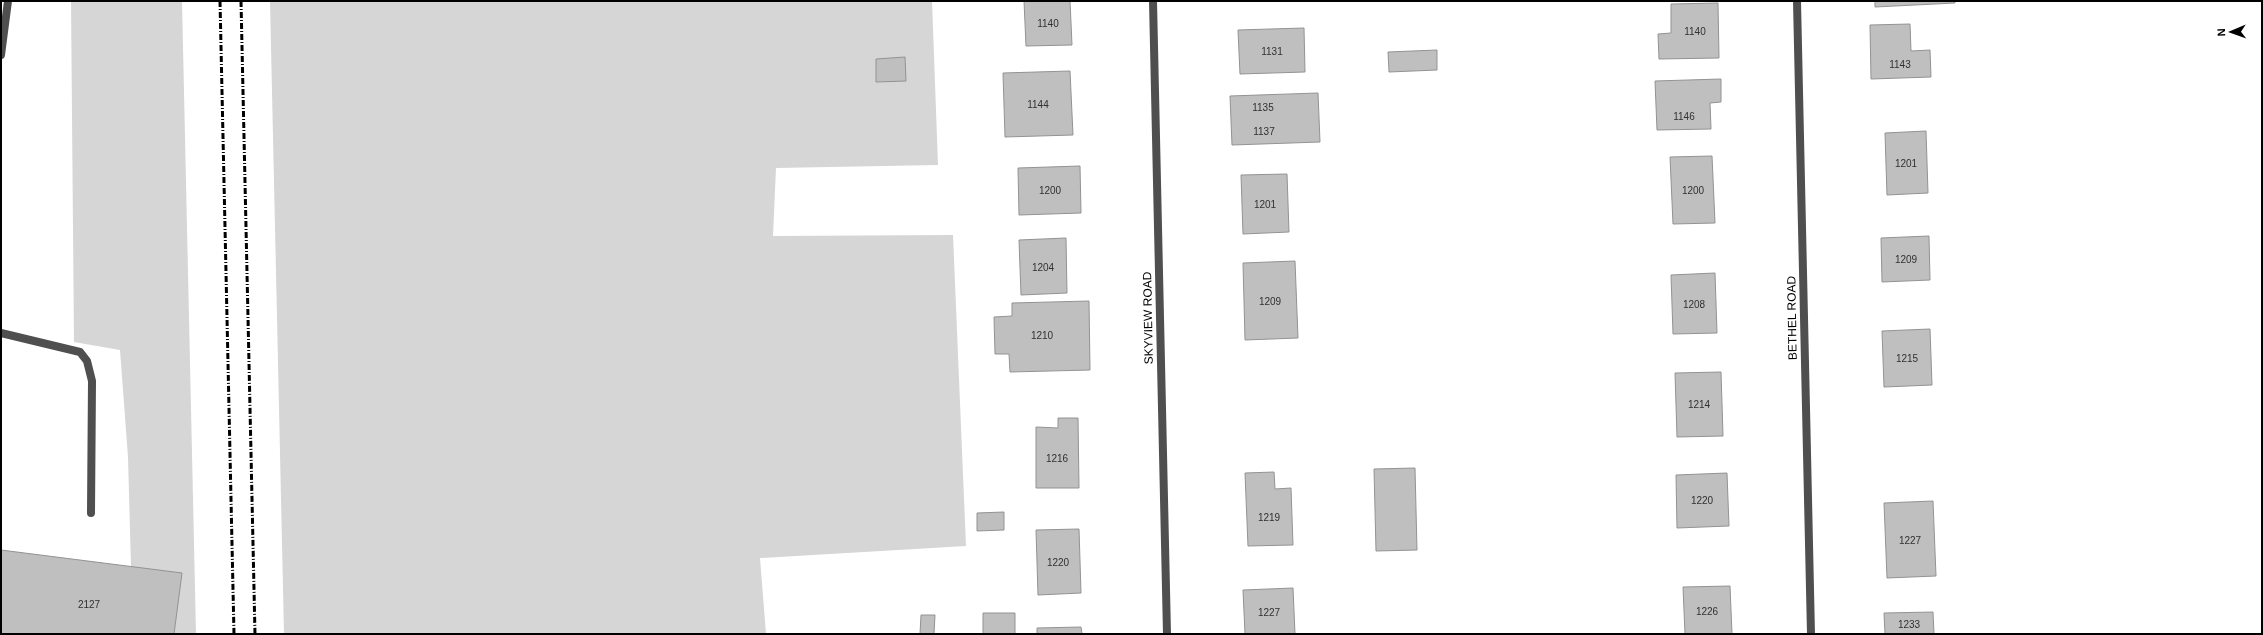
<svg xmlns="http://www.w3.org/2000/svg" width="2263" height="635" viewBox="0 0 2263 635" font-family="Arial,sans-serif">
  <rect width="100%" height="100%" fill="#fff"/>
  <path fill="#d6d6d6" d="M71 1H182L196 634H174L131 567 128 457 120 350 74 342Z
    M270 1H932L938 165 776 168 773 236 953 235 966 546 760 558 766 634H284Z"/>
  <path fill="#bfbfbf" stroke="#939393" d="M1024 1H1070L1072 45 1026 46Z
    M1875 1H1955V3L1875 7Z
    M1718 3 1719 58 1659 59 1658 34 1671 33V4Z
    M1910 24 1911 51 1930 50 1931 77 1871 79 1870 25Z
    M1304 28 1305 72 1240 74 1238 30Z
    M1437 50V70L1389 72 1388 52Z
    M905 57 906 81 876 82V59Z
    M1070 71 1073 135 1005 137 1003 73Z
    M1721 79V102L1710 103 1711 129 1657 130 1655 81Z
    M1318 93 1320 142 1232 145 1230 96Z
    M1926 131 1928 193 1887 195 1885 133Z
    M1712 156 1715 223 1673 224 1670 157Z
    M1080 166 1081 213 1019 215 1018 168Z
    M1287 174 1289 232 1243 234 1241 175Z
    M1929 236 1930 280 1882 282 1881 238Z
    M1066 238 1067 293 1021 295 1019 240Z
    M1295 261 1298 338 1245 340 1243 263Z
    M1715 273 1717 333 1673 334 1671 275Z
    M1089 301 1090 370 1010 372 1009 354H995L994 317 1012 316V303Z
    M1930 329 1932 385 1884 387 1882 331Z
    M1721 372 1723 436 1677 437 1675 373Z
    M1058 418H1078L1079 488H1036V427L1058 428Z
    M1415 468 1417 550 1376 551 1374 469Z
    M1274 472 1275 489 1291 488 1293 545 1248 546 1245 473Z
    M1727 473 1729 526 1677 528 1676 475Z
    M1933 501 1936 576 1887 578 1884 503Z
    M1004 512V530L977 531V513Z
    M1079 529 1081 593 1038 595 1036 530Z
    M1 550 182 573 174 634H1Z
    M1730 586 1732 634H1685L1683 587Z
    M1293 588 1295 634H1245L1243 590Z
    M1933 612 1934 634H1885L1884 613Z
    M983 613H1015V634H983Z
    M921 615H935L934 634H920Z
    M1081 627 1082 634H1037V628Z"/>
  <g fill="none" stroke-linecap="round" stroke-linejoin="round">
    <path stroke="#4f4f4f" stroke-width="8" d="M1 55 8 1
      M1 333 80 352 87 361 92 381 91 513"/>
    <path stroke="#4f4f4f" stroke-width="8" d="M1153 1 1167 634
      M1797 1 1811 634"/>
    <path stroke="#000" stroke-width="3" stroke-dasharray="6 2 1 2" stroke-linecap="butt" d="M220 1 234 634
      M241 1 255 634"/>
  </g>
  <g text-anchor="middle" dominant-baseline="central" stroke-width="3" stroke-linejoin="round" paint-order="stroke">
    <g font-size="10" fill="#303030">
      <text x="1048" y="23">1140</text>
      <text x="1695" y="31">1140</text>
      <text x="1272" y="51">1131</text>
      <text x="1900" y="64">1143</text>
      <text x="1038" y="104">1144</text>
      <text x="1263" y="107">1135</text>
      <text x="1684" y="116">1146</text>
      <text x="1264" y="131">1137</text>
      <text x="1906" y="163">1201</text>
      <text x="1050" y="190">1200</text>
      <text x="1693" y="190">1200</text>
      <text x="1265" y="204">1201</text>
      <text x="1906" y="259">1209</text>
      <text x="1043" y="267">1204</text>
      <text x="1270" y="301">1209</text>
      <text x="1694" y="304">1208</text>
      <text x="1042" y="335">1210</text>
      <text x="1907" y="358">1215</text>
      <text x="1699" y="404">1214</text>
      <text x="1057" y="458">1216</text>
      <text x="1702" y="500">1220</text>
      <text x="1269" y="517">1219</text>
      <text x="1910" y="540">1227</text>
      <text x="1058" y="562">1220</text>
      <text x="89" y="604">2127</text>
      <text x="1707" y="611">1226</text>
      <text x="1269" y="612">1227</text>
      <text x="1909" y="624">1233</text>
    </g>
    <g font-size="12" fill="#000" stroke="#fff">
      <text transform="translate(1148 318) rotate(-91)">SKYVIEW ROAD</text>
      <text transform="translate(1792 318) rotate(-91)">BETHEL ROAD</text>
    </g>
  </g>
  <rect width="2263" height="635" fill="none" stroke="#000000" stroke-width="4"/>
  <g transform="translate(2231 32) rotate(268)" stroke="#ffffff" stroke-width="3" paint-order="stroke">
  <path d="M0-3L7 15L0 10L-7 15Z" fill="#000000"/>
  <text y="-6" font-size="11" font-weight="bold" text-anchor="middle" fill="#000000">N</text>
  </g>
</svg>
